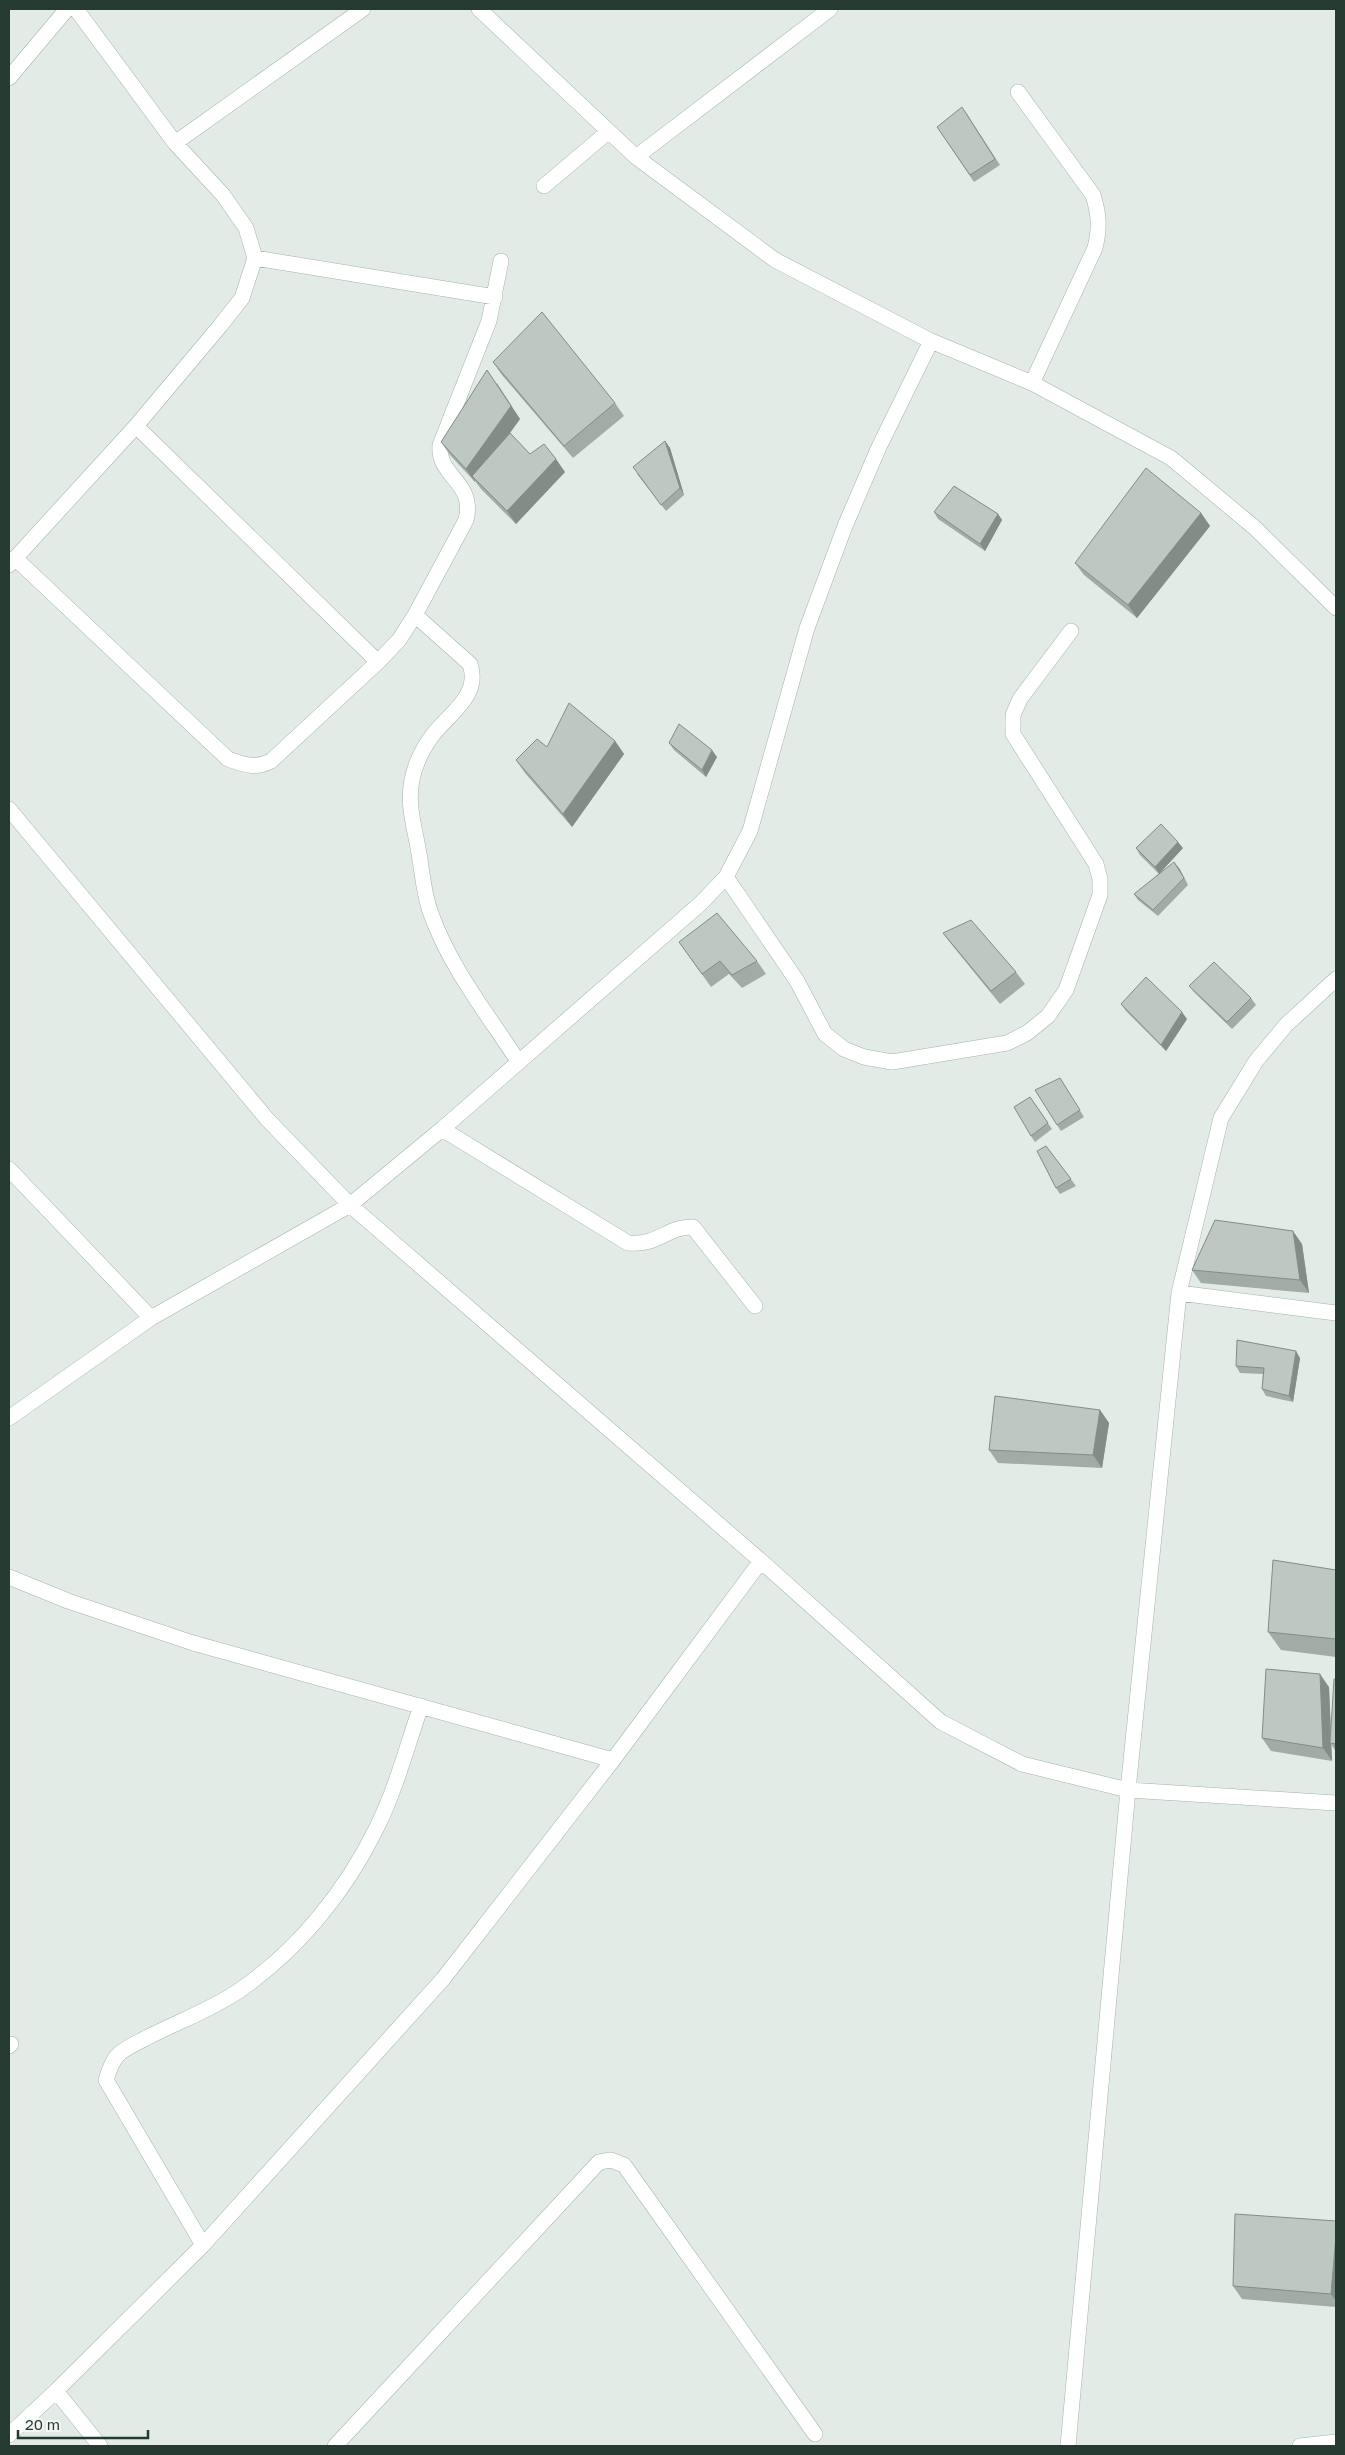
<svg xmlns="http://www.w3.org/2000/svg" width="1345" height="2455" viewBox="0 0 1345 2455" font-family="'Golos Text',sans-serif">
  <rect width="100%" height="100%" fill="#e3ebe6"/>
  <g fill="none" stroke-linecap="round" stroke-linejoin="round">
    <g stroke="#a6b2ac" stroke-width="16">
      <path id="street" d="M479 9 636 157 775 260 931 341 1032 383 1171 458 1255 528 1336 608
        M9 78 67 9
        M1018 92 1093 195C1099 214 1100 228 1095 248L1032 383
        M175 143 363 9
        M636 157 830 9
        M544 186 608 132
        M255 258 495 297
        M136 426 378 662
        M15 558 228 759C245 765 255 769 271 761L378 662 399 640 415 615 466 520C476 482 437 477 440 445L489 321 501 261
        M9 565 136 426 220 326 242 298 255 258 246 228 223 195 175 143 76 9
        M415 615 470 664C481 696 449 713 432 736 423 748 415 765 412 780 407 803 414 825 418 848 422 868 423 891 430 911 449 966 486 1012 518 1061
        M9 809 267 1119 350 1205 761 1561 941 1722 1022 1764 1128 1790 1336 1803
        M726 877 797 981 825 1034 844 1049 864 1057 892 1062 1007 1043 1027 1033 1048 1016 1066 990 1100 895V879L1096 864 1013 734V715L1020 699 1071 631
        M442 1129 628 1243C659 1246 667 1226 693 1227L755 1306
        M9 1169 151 1318
        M1179 1293 1336 1313
        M9 1418 151 1318 350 1205 442 1129 700 904 726 877 750 831 807 628 845 526 879 447 931 341
        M9 1577 68 1601 193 1643 613 1760
        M9 2046 11 2044
        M203 2245 106 2080C109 2071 111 2063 117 2056 124 2048 137 2043 146 2038 177 2022 211 2010 240 1990 298 1950 346 1891 377 1827 396 1789 407 1746 421 1706
        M56 2391 100 2446
        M9 2435 56 2391 203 2245 443 1979 613 1760 761 1561
        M335 2446 599 2162 611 2160 624 2165 815 2434
        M1068 2446 1128 1790 1179 1293 1221 1118 1256 1061 1286 1025 1336 979
        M1300 2446 1336 2442"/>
    </g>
    <use href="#street" stroke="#fff" stroke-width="15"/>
  </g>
  <path fill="#a2aca6" d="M967 114 1000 165 974 182 937 127Z
    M493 362 615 403 624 416 573 458 502 375Z
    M497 383 520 419 507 437 530 454 565 472 516 524 481 489 475 481V482L450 455 441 442Z
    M665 441 670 448 684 495 666 511 637 474Z
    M934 512 998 514 1002 520 985 551 938 519Z
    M1201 513 1210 526 1137 618 1084 575 1075 563Z
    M615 741 624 754 572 827 525 773 516 760 547 747Z
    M669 743 717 757 706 777 674 750Z
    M1136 848H1183L1161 872 1179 868 1188 885 1158 916 1138 900 1134 894 1159 874 1140 855Z
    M943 933 1016 972 1025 984 1000 1004 952 945Z
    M679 942 757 961 766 974 742 988 729 974 711 987Z
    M1189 986 1251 998 1256 1005 1232 1029 1194 992Z
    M1121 1004 1187 1019 1166 1051 1126 1011Z
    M1060 1078 1084 1117 1061 1131 1057 1125Z
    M1030 1097 1052 1129 1035 1142 1031 1136Z
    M1046 1146 1076 1186 1060 1194 1056 1188Z
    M1302 1244 1309 1293 1201 1283 1192 1270Z
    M1300 1358 1293 1402 1266 1396 1262 1389 1263 1374 1240 1373 1236 1366Z
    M1100 1410 1109 1423 1102 1468 998 1463 989 1450Z
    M1336 1570V1657L1281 1650 1268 1632Z
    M1336 1679V1752L1331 1744 1332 1761 1271 1751 1262 1738 1329 1687 1331 1735Z
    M1336 2221V2307L1242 2299 1233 2286Z"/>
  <path fill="#848c87" d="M487 370 520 419 476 480 472 476 475 481V482L466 469Z
    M665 441 670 448 684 495 680 488Z
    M556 459 565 472 516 524 507 511Z
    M1201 513 1210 526 1137 618 1128 605Z
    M998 514 1002 520 985 551 980 544Z
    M615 741 624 754 572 827 563 814Z
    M712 750 717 757 706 777 702 770Z
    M1178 842 1183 848 1159 874 1155 867Z
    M1174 862 1179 868 1188 885 1184 878Z
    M1182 1012 1187 1019 1166 1051 1161 1045Z
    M1293 1231 1302 1244 1309 1293 1300 1280Z
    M1296 1351 1300 1358 1293 1402 1289 1396Z
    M1100 1410 1109 1423 1102 1468 1093 1455Z
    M1320 1674 1329 1687 1332 1761 1323 1748Z
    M1336 2236V2301L1331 2294Z"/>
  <path fill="#bcc8c1" stroke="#848c87" d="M962 107 995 159 970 175 937 127Z
    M542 312 615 403 564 446 493 362Z
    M487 370 511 406 466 469 441 442Z
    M510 433 530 454 544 444 556 459 507 511 472 476Z
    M665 441 680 488 661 505 633 467Z
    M1146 468 1201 513 1128 605 1075 563Z
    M954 486 998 514 980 544 934 512Z
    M569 703 615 741 563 814 516 760 537 739 547 747Z
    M679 724 712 750 702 770 669 743Z
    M1161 824 1178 842 1155 867 1136 848Z
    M1174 862 1184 878 1153 910 1134 894Z
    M717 913 757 961 732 975 720 961 702 974 679 942Z
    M971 920 1016 972 991 991 943 933Z
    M1214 962 1251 998 1227 1022 1189 986Z
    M1146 977 1182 1012 1161 1045 1121 1004Z
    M1060 1078 1080 1110 1057 1125 1035 1090Z
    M1030 1097 1048 1123 1031 1136 1014 1107Z
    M1046 1146 1071 1179 1056 1188 1037 1151Z
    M1215 1220 1293 1231 1300 1280 1192 1270Z
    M1237 1340 1296 1351 1289 1396 1262 1389 1264 1368 1236 1366Z
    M995 1396 1100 1410 1093 1455 989 1450Z
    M1273 1560 1336 1570V1639L1268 1632Z
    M1266 1669 1320 1674 1323 1748 1262 1738Z
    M1334 1679H1336V1744L1330 1743Z
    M1235 2214 1336 2221V2236L1331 2294 1233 2286Z"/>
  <rect width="1345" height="2455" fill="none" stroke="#253a31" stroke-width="20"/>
  <path d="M18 2430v8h130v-8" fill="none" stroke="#253a31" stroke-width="2.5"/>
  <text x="25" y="2430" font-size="15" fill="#253a31" stroke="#f3f8f5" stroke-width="4" paint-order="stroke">20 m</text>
</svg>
